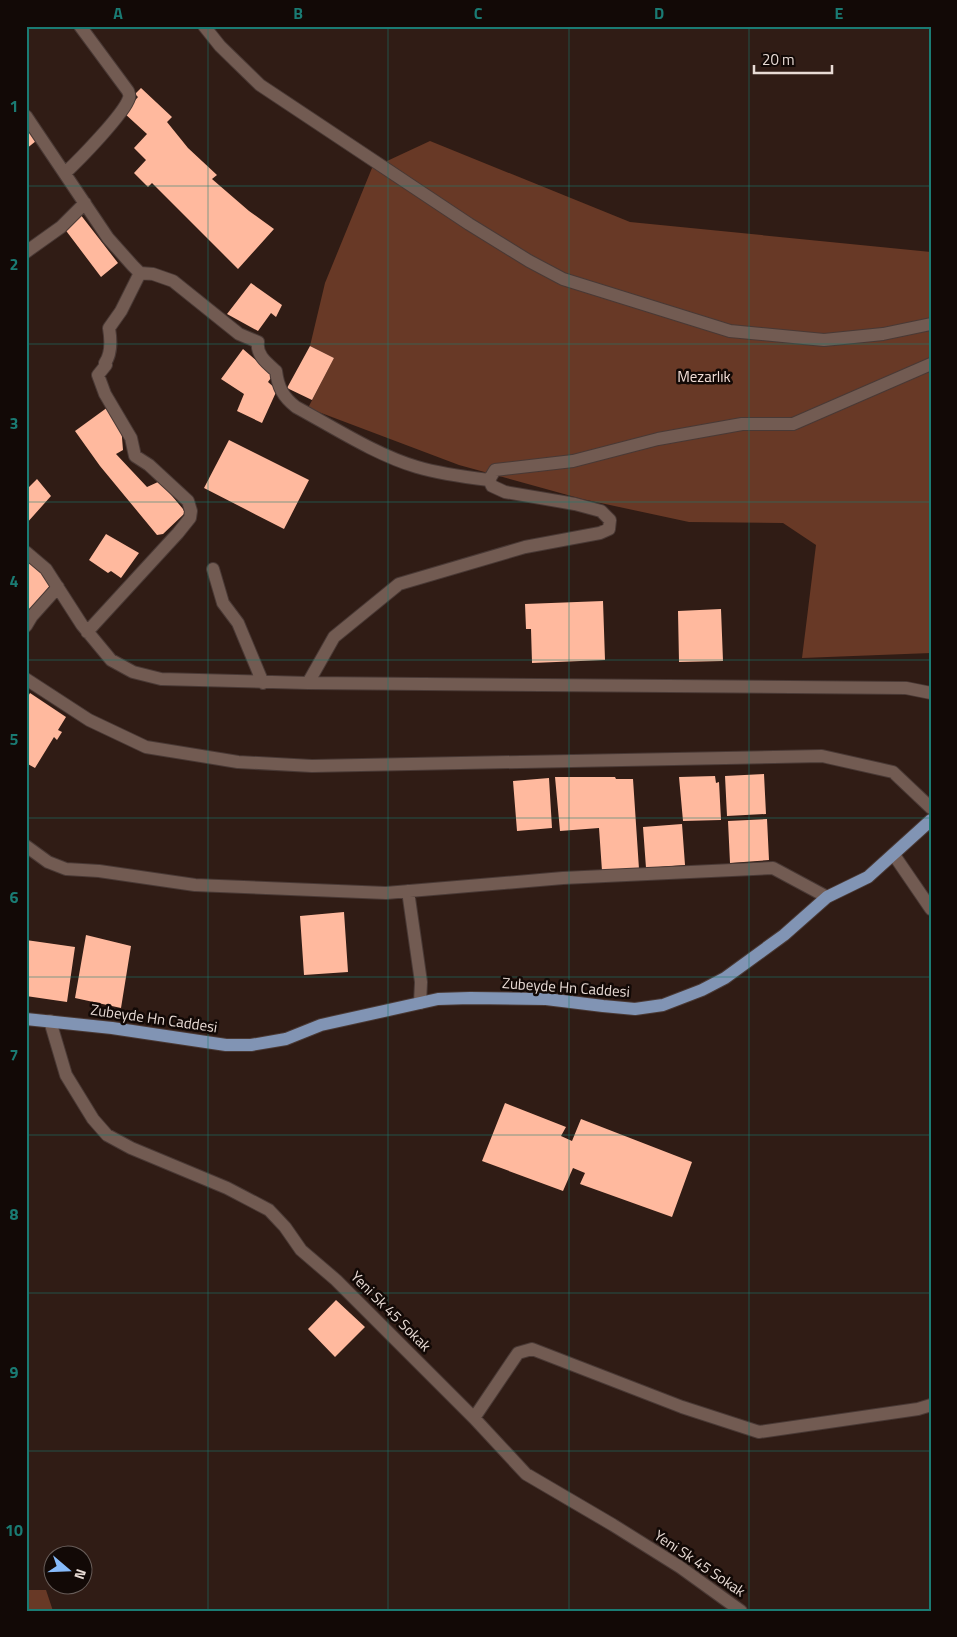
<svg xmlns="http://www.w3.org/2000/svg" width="957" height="1637" viewBox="0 0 957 1637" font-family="'Titillium Web',sans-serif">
  <rect width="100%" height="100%" fill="#301c15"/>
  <path fill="#683926" d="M430 141 630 222 931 252V653L802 658 816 545 783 523 689 522 582 499 459 465 308 408 334 358 310 346 325 283 372 168Z
    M26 1590H46L53 1611H26Z"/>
  <path fill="#ffb99e" d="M141 88 172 117 167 122 188 148 217 175 212 179 249 211 274 229 238 269 152 183 148 187 134 173 146 160 134 148 147 134 124 113 138 97 135 94Z
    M26 127 36 141 26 149Z
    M80 214 118 263 101 277 64 228Z
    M251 283 282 305 276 317 271 313 258 331 227 314Z
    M310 346 334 358 312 400 287 388Z
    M243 349 273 375 268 382 277 390 262 423 237 411 244 394 221 379Z
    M108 407 121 425 123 450 116 454 147 487 158 482 162 484 183 509 185 513 163 534 157 535 100 466 75 431Z
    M229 440 309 480 284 529 204 488Z
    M37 479 51 496 26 524V490Z
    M106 534 139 553 121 578 111 571 108 573 89 560Z
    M29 560 52 583 28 614 26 563Z
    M603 601 605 660 532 663 531 629H526L525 604Z
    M721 609 723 661 679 662 678 611Z
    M30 693 66 717 58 730 62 732 57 740 54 737 35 768 26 763V700Z
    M764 774 766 814 727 816 725 776Z
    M715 776 716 783 719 782 721 820 683 821 679 777Z
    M555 777H615L616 779H633L639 869 602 871 599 828 560 831Z
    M549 778 552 828 517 831 513 781Z
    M767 819 769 860 730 863 728 821Z
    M682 824 685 865 646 868 643 827Z
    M344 912 348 972 304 975 300 916Z
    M86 935 131 946 121 1008 75 998Z
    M26 940 75 947 67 1002 26 996Z
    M505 1103 566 1127 561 1136 572 1141 581 1119 692 1162 672 1217 580 1184 585 1173 573 1168 563 1191 482 1161Z
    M336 1300 365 1327 335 1357 308 1329Z"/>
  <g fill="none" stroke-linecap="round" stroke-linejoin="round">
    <g stroke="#493935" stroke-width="14">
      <path id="minor" d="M204 26 220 46 260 85 469 224 529 261 563 279 730 331 824 340 883 334 931 324
        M26 116 108 238 133 266 140 273 153 274 173 281 239 334 258 342C256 355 267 363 276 371 278 387 283 397 296 407 333 427 376 455 417 467 440 474 464 477 489 480
        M65 173C79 160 124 114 129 98 130 95 129 94 128 91L80 26
        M26 252 61 227 85 203
        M26 552 46 569 82 625 111 660 133 672 161 679 308 683 906 688 931 693
        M213 569 223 603 238 623 263 683
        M26 626 32 616 58 587
        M87 632 178 533 190 518 191 511 188 501 149 465 135 456 131 438 105 394 98 375 106 365 105 363C112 353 111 340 109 328L121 311 140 273
        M26 679 89 720 146 747 238 762 312 766 822 756 893 772 931 808
        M308 683 334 637 399 584 525 547 600 533 609 529 610 520 601 511 575 504 505 492 492 486 489 480 495 470 573 461 658 439 742 424H793L931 364
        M26 846 48 862 66 869 99 871 195 885 386 893 563 878 773 868 827 897
        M894 855 931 909
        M408 891 421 982 420 1003
        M50 1021 66 1075 93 1119 107 1135 131 1148 227 1188 269 1210 285 1227 301 1250 336 1280 474 1418 526 1474 613 1525 680 1567 741 1611
        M474 1418 518 1353 532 1349 682 1407 759 1432 918 1409 931 1405"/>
    </g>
    <g stroke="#493935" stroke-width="14">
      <path id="major" d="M26 1019 112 1028 226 1045H251L286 1039 321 1025 438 999 470 998 546 999 603 1006 635 1009 663 1005 702 990 725 978 784 935 827 897 868 877 931 820"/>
    </g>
    <use href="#minor" stroke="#725b52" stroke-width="12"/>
    <use href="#major" stroke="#8194b4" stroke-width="12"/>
  </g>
  <path fill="none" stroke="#1a7b73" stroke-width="1" stroke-opacity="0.55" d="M208 26V1611M388 26V1611M569 26V1611M749 26V1611M26 186H931M26 344H931M26 502H931M26 660H931M26 818H931M26 977H931M26 1135H931M26 1293H931M26 1451H931"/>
  <g text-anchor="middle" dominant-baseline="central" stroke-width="5" stroke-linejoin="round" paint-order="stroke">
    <g font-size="15" fill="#f2ded7" stroke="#120906">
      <text x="704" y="376">Mezarlık</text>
    </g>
    <g font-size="15" fill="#e8dbd5" stroke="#120906">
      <text transform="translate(566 987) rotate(4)">Zubeyde Hn Caddesi</text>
      <text transform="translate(154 1018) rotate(8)">Zubeyde Hn Caddesi</text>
      <text transform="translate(391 1311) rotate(45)">Yeni Sk 45 Sokak</text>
      <text transform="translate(700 1563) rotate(34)">Yeni Sk 45 Sokak</text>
    </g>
  </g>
  <rect width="957" height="1637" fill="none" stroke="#120906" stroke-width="55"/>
  <g transform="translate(68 1570) rotate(109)"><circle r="24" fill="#120906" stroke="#685d59"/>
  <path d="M0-4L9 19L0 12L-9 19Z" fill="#87bbfb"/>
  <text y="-8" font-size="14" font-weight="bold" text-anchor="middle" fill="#e8dbd5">N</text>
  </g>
  <path d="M754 65v8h78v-8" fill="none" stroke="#e8dbd5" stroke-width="2.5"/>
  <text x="762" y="65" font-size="15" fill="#e8dbd5" stroke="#120906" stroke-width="4" paint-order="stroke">20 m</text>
  <rect x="28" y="28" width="902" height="1582" fill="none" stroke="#1a7b73" stroke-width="2"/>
  <g font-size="16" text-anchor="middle" font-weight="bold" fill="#1a7b73">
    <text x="118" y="19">A</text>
    <text x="298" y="19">B</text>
    <text x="478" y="19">C</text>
    <text x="659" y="19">D</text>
    <text x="839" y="19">E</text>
    <text x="14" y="112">1</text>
    <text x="14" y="270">2</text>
    <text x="14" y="429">3</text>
    <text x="14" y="587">4</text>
    <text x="14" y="745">5</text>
    <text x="14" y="903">6</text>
    <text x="14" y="1061">7</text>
    <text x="14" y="1220">8</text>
    <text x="14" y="1378">9</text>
    <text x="14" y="1536">10</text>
  </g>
</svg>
